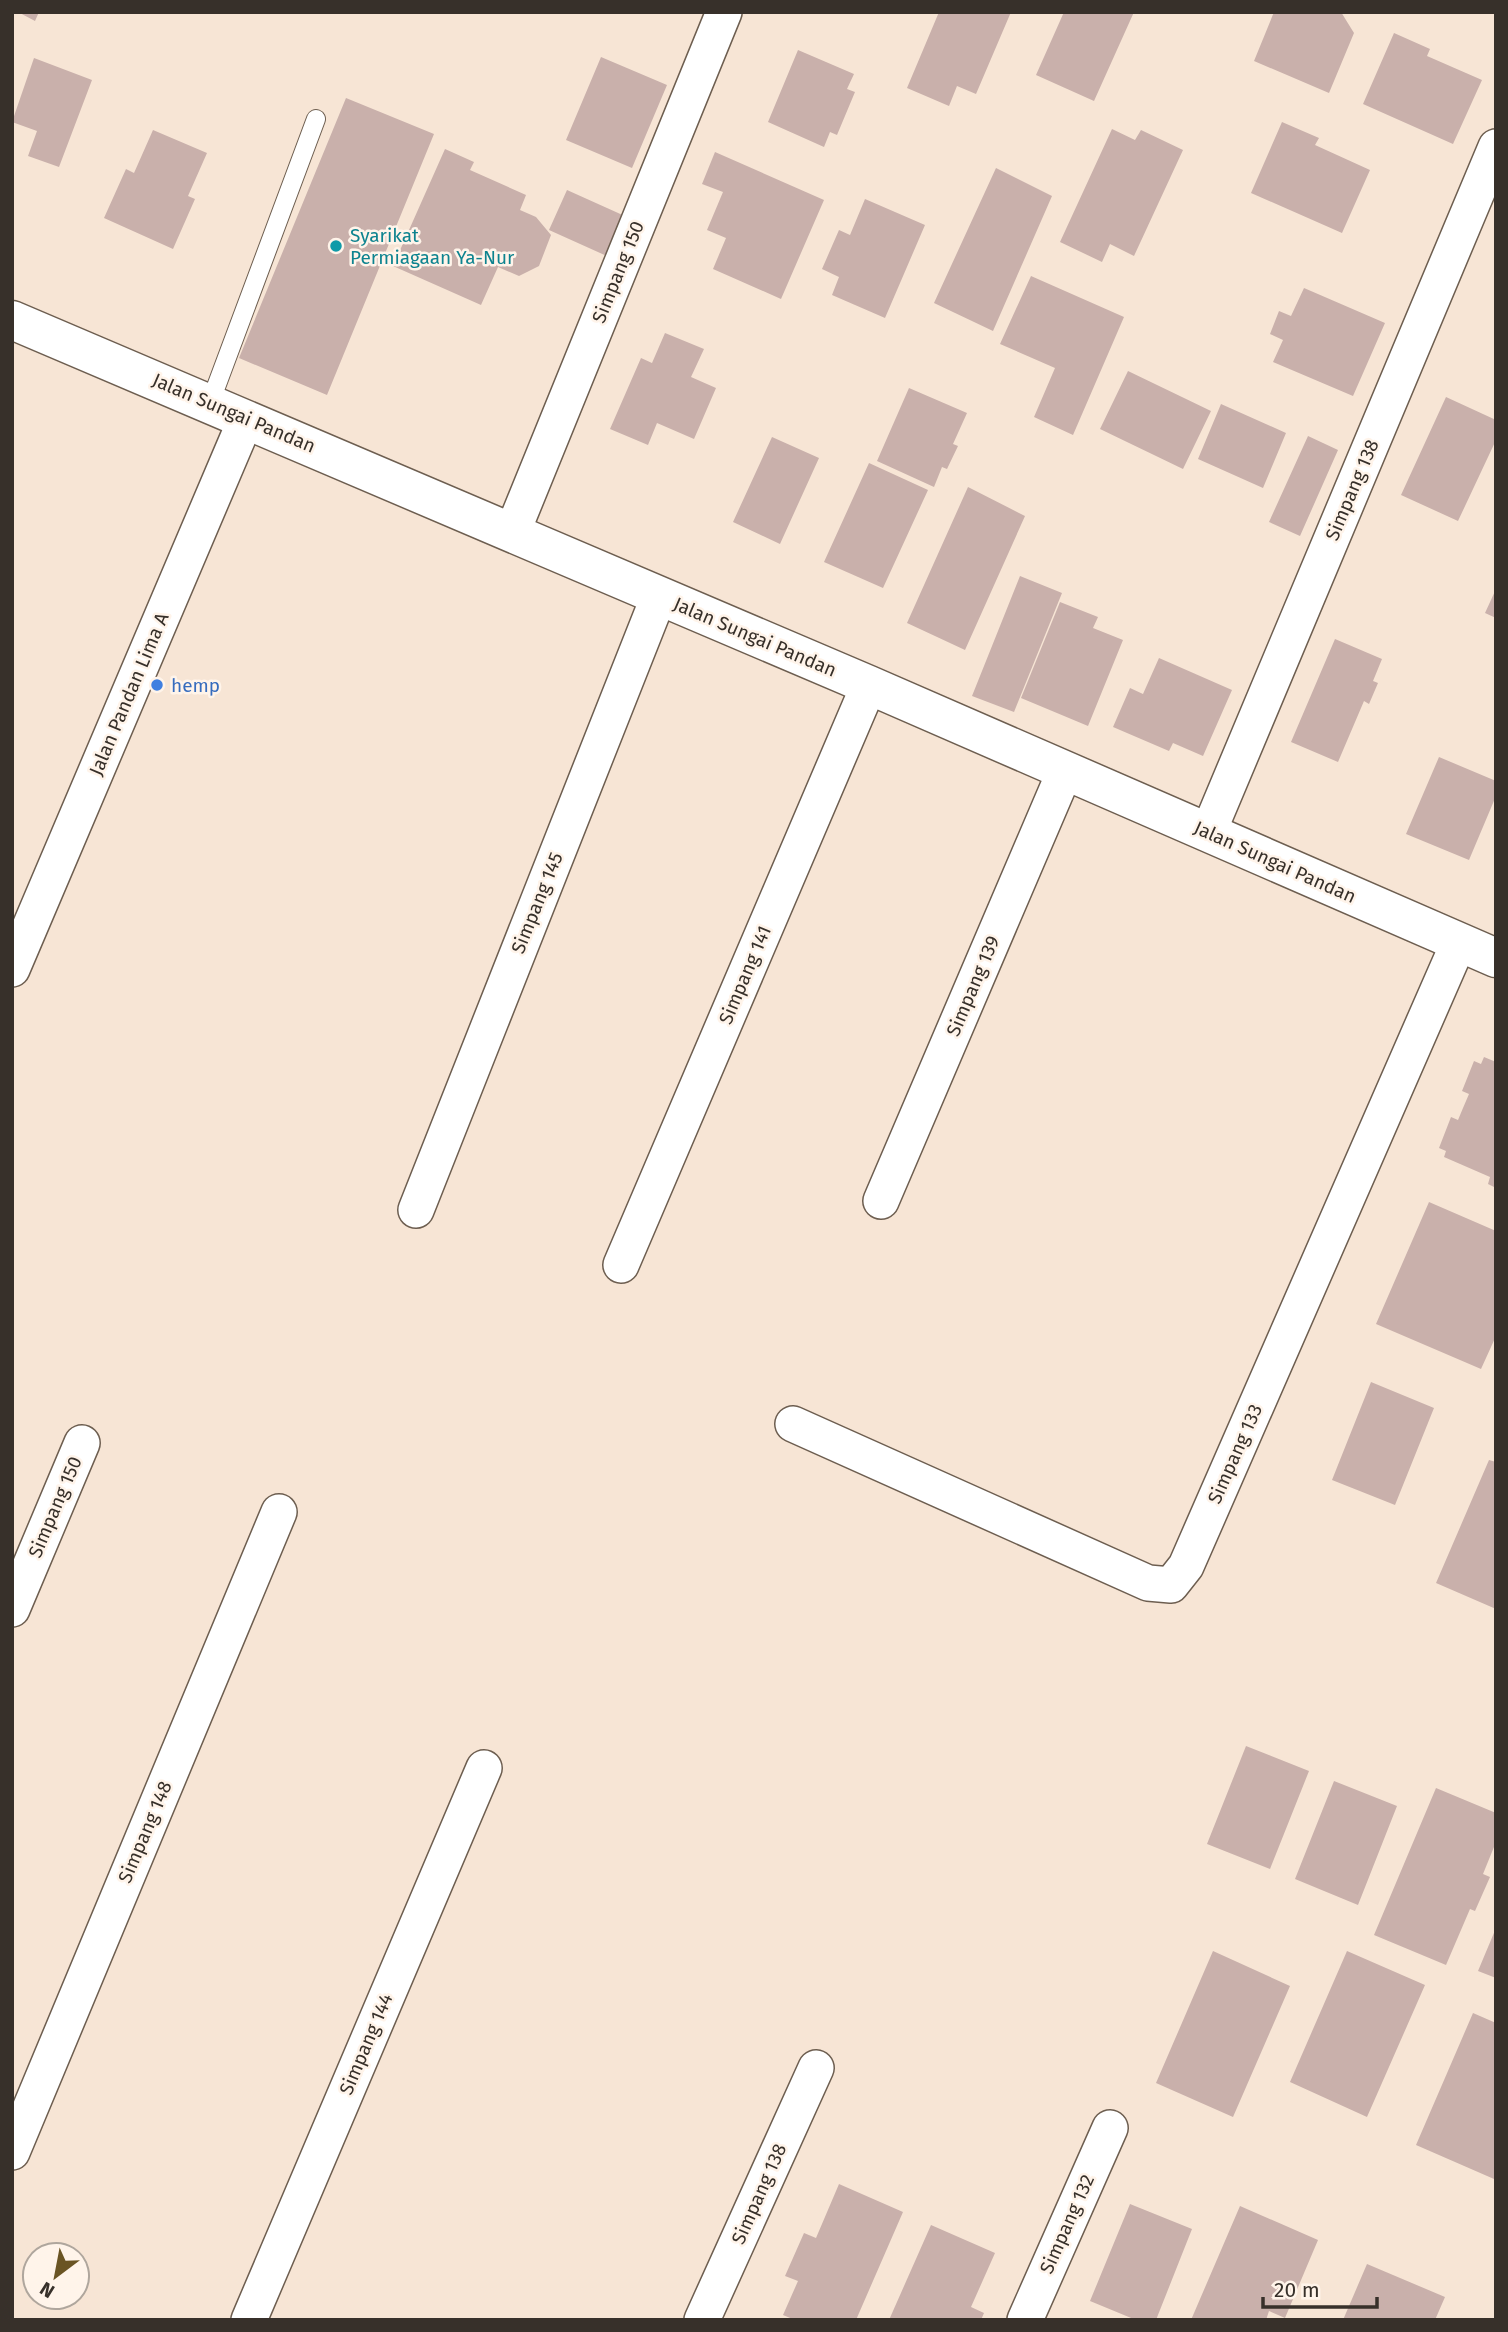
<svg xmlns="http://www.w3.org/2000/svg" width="1508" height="2332" viewBox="0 0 1508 2332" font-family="'Fira Sans',sans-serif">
  <rect width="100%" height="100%" fill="#f7e5d5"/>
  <path fill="#c9b0ab" d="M18 12H39L35 21Z
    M939 12H1011L976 94 957 86 949 106 907 88Z
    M1064 12H1134L1094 101 1036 75Z
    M1274 12H1341L1354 33 1329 93 1254 61Z
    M1394 33 1430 49 1427 56 1482 80 1453 144 1363 104Z
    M798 50 854 74 847 89 855 92 837 135 830 132 824 147 768 122Z
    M601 57 667 85 632 168 566 140Z
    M34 58 92 80 59 167 28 156 37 131 12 122Z
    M346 98 434 134 327 395 239 358Z
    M1282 122 1319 138 1315 145 1370 170 1342 233 1251 193Z
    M1112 129 1135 140 1141 130 1183 150 1134 256 1110 244 1102 262 1060 242Z
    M153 130 207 153 188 196 195 199 173 249 104 218 126 169 134 173Z
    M445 149 474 162 470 170 526 195 520 210 536 217 551 235 539 266 519 276 498 267 481 305 393 266Z
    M715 152 824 200 781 299 713 269 726 238 707 230 723 192 702 184Z
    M996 168 1052 196 993 331 934 303Z
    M567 190 627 217 609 257 549 230Z
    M865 199 925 225 885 318 832 295 839 277 822 269 839 230 850 235Z
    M1031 276 1124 317 1073 435 1034 417 1055 368 1000 344Z
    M1304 288 1385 323 1353 396 1273 362 1283 340 1270 334 1279 311 1291 316Z
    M665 333 704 349 691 377 716 388 694 439 657 423 648 445 610 429 641 358 652 363Z
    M1128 371 1211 411 1183 469 1100 429Z
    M909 388 967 413 953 444 958 446 947 469 942 467 934 487 877 461Z
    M1446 397 1496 420V440L1458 521 1401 495Z
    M1221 404 1286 433 1263 488 1198 459Z
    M1308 436 1338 450 1300 536 1269 522Z
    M772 437 819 458 780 544 733 522Z
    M869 463 928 490 883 588 824 562Z
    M968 487 1025 516 965 650 907 623Z
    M1020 576 1062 593 1014 712 972 696Z
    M1496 589V618L1485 613Z
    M1060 602 1098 617 1093 628 1123 640 1088 726 1021 698Z
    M1335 639 1382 659 1373 681 1378 683 1369 704 1364 701 1338 762 1291 742Z
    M1159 658 1232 690 1203 756 1173 743 1169 751 1113 727 1130 688 1143 694Z
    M1439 757 1496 781V796L1469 860 1406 834Z
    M1484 1057 1496 1062V1188L1488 1184 1490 1177 1444 1157 1446 1151 1439 1148 1451 1117 1458 1120 1463 1108 1469 1094 1462 1091 1474 1061 1481 1064Z
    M1429 1202 1496 1231V1336L1481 1369 1376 1324Z
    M1371 1382 1434 1408 1395 1505 1332 1480Z
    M1489 1460 1496 1462V1609L1436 1583Z
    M1246 1746 1309 1771 1270 1869 1207 1844Z
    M1334 1781 1397 1806 1358 1905 1295 1879Z
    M1436 1788 1496 1813V1842L1483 1874 1490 1877 1475 1911 1470 1909 1446 1965 1374 1935Z
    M1496 1928V1978L1478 1971Z
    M1213 1951 1290 1986 1233 2117 1156 2083Z
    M1347 1951 1425 1985 1367 2117 1290 2082Z
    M1473 2013 1496 2023 1494 2179 1416 2145Z
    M839 2184 903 2212 856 2320H795L783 2315 798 2281 785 2276 804 2233 816 2238Z
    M1130 2204 1192 2229 1156 2320H1136L1090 2301Z
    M1240 2206 1318 2240 1285 2318 1269 2311 1266 2320H1191Z
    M931 2225 995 2253 971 2307 984 2313 981 2320H889Z
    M1367 2264 1445 2297 1435 2320H1343Z"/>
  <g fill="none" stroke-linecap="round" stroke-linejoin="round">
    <g stroke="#6d5e50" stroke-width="20">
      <path id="service" d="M210 403 316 119"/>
    </g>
    <g stroke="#6d5e50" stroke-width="38">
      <path id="minor" d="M512 533 724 12
        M1208 833 1496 147
        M12 969 246 419
        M881 1201 1065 771
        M416 1210 659 596
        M621 1265 869 685
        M793 1424 1148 1583 1171 1585 1186 1566 1459 942
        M12 1609 82 1443
        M12 2152 279 1512
        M249 2320 484 1768
        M702 2320 816 2068
        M1025 2320 1110 2128"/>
    </g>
    <g stroke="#6d5e50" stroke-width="41">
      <path id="tertiary" d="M12 320 869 685 1496 958"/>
    </g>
    <use href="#service" stroke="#fff" stroke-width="18"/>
    <use href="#minor" stroke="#fff" stroke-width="35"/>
    <use href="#tertiary" stroke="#fff" stroke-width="38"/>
  </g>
  <circle fill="#0f9aa8" stroke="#fff4ea" stroke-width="2.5" cx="336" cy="246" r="7"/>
  <circle fill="#3f7fe0" stroke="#fff4ea" stroke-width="2.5" cx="157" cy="685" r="7"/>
  <g text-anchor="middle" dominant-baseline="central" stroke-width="5" stroke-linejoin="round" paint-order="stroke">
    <g font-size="19" fill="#0d838f" stroke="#fff4ea" text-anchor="start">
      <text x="350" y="235">Syarikat<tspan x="350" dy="22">Permiagaan Ya-Nur</tspan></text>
    </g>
    <g font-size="19" fill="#37302a" stroke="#fff4ea">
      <text transform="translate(618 272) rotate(-68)">Simpang 150</text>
      <text transform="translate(234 413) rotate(23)">Jalan Sungai Pandan</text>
      <text transform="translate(1352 490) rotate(-67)">Simpang 138</text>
      <text transform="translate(755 637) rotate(23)">Jalan Sungai Pandan</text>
      <text transform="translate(129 694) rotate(-67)">Jalan Pandan Lima A</text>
      <text transform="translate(1275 862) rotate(24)">Jalan Sungai Pandan</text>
      <text transform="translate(537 903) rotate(-68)">Simpang 145</text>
      <text transform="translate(745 975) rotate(-67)">Simpang 141</text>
      <text transform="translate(973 986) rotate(-67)">Simpang 139</text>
      <text transform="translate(1235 1454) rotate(-66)">Simpang 133</text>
      <text transform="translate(55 1507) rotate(-67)">Simpang 150</text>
      <text transform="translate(145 1832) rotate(-67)">Simpang 148</text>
      <text transform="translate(366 2044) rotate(-67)">Simpang 144</text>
      <text transform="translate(759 2194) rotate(-66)">Simpang 138</text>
      <text transform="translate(1067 2224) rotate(-66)">Simpang 132</text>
    </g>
    <g font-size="19" fill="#366cbe" stroke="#fff4ea" text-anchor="start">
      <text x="171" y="685">hemp</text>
    </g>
  </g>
  <rect width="1508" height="2332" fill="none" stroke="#37302a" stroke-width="28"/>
  <g transform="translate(56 2276) rotate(212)"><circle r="33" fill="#fff4ea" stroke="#afa69d" stroke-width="2"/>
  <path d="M0-5L12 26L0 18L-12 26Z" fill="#6a5423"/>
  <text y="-10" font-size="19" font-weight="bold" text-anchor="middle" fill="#37302a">N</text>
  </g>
  <path d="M1263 2297v10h114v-10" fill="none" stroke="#37302a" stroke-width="3.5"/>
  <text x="1274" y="2297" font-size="21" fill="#37302a" stroke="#fff4ea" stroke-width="5" paint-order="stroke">20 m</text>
</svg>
